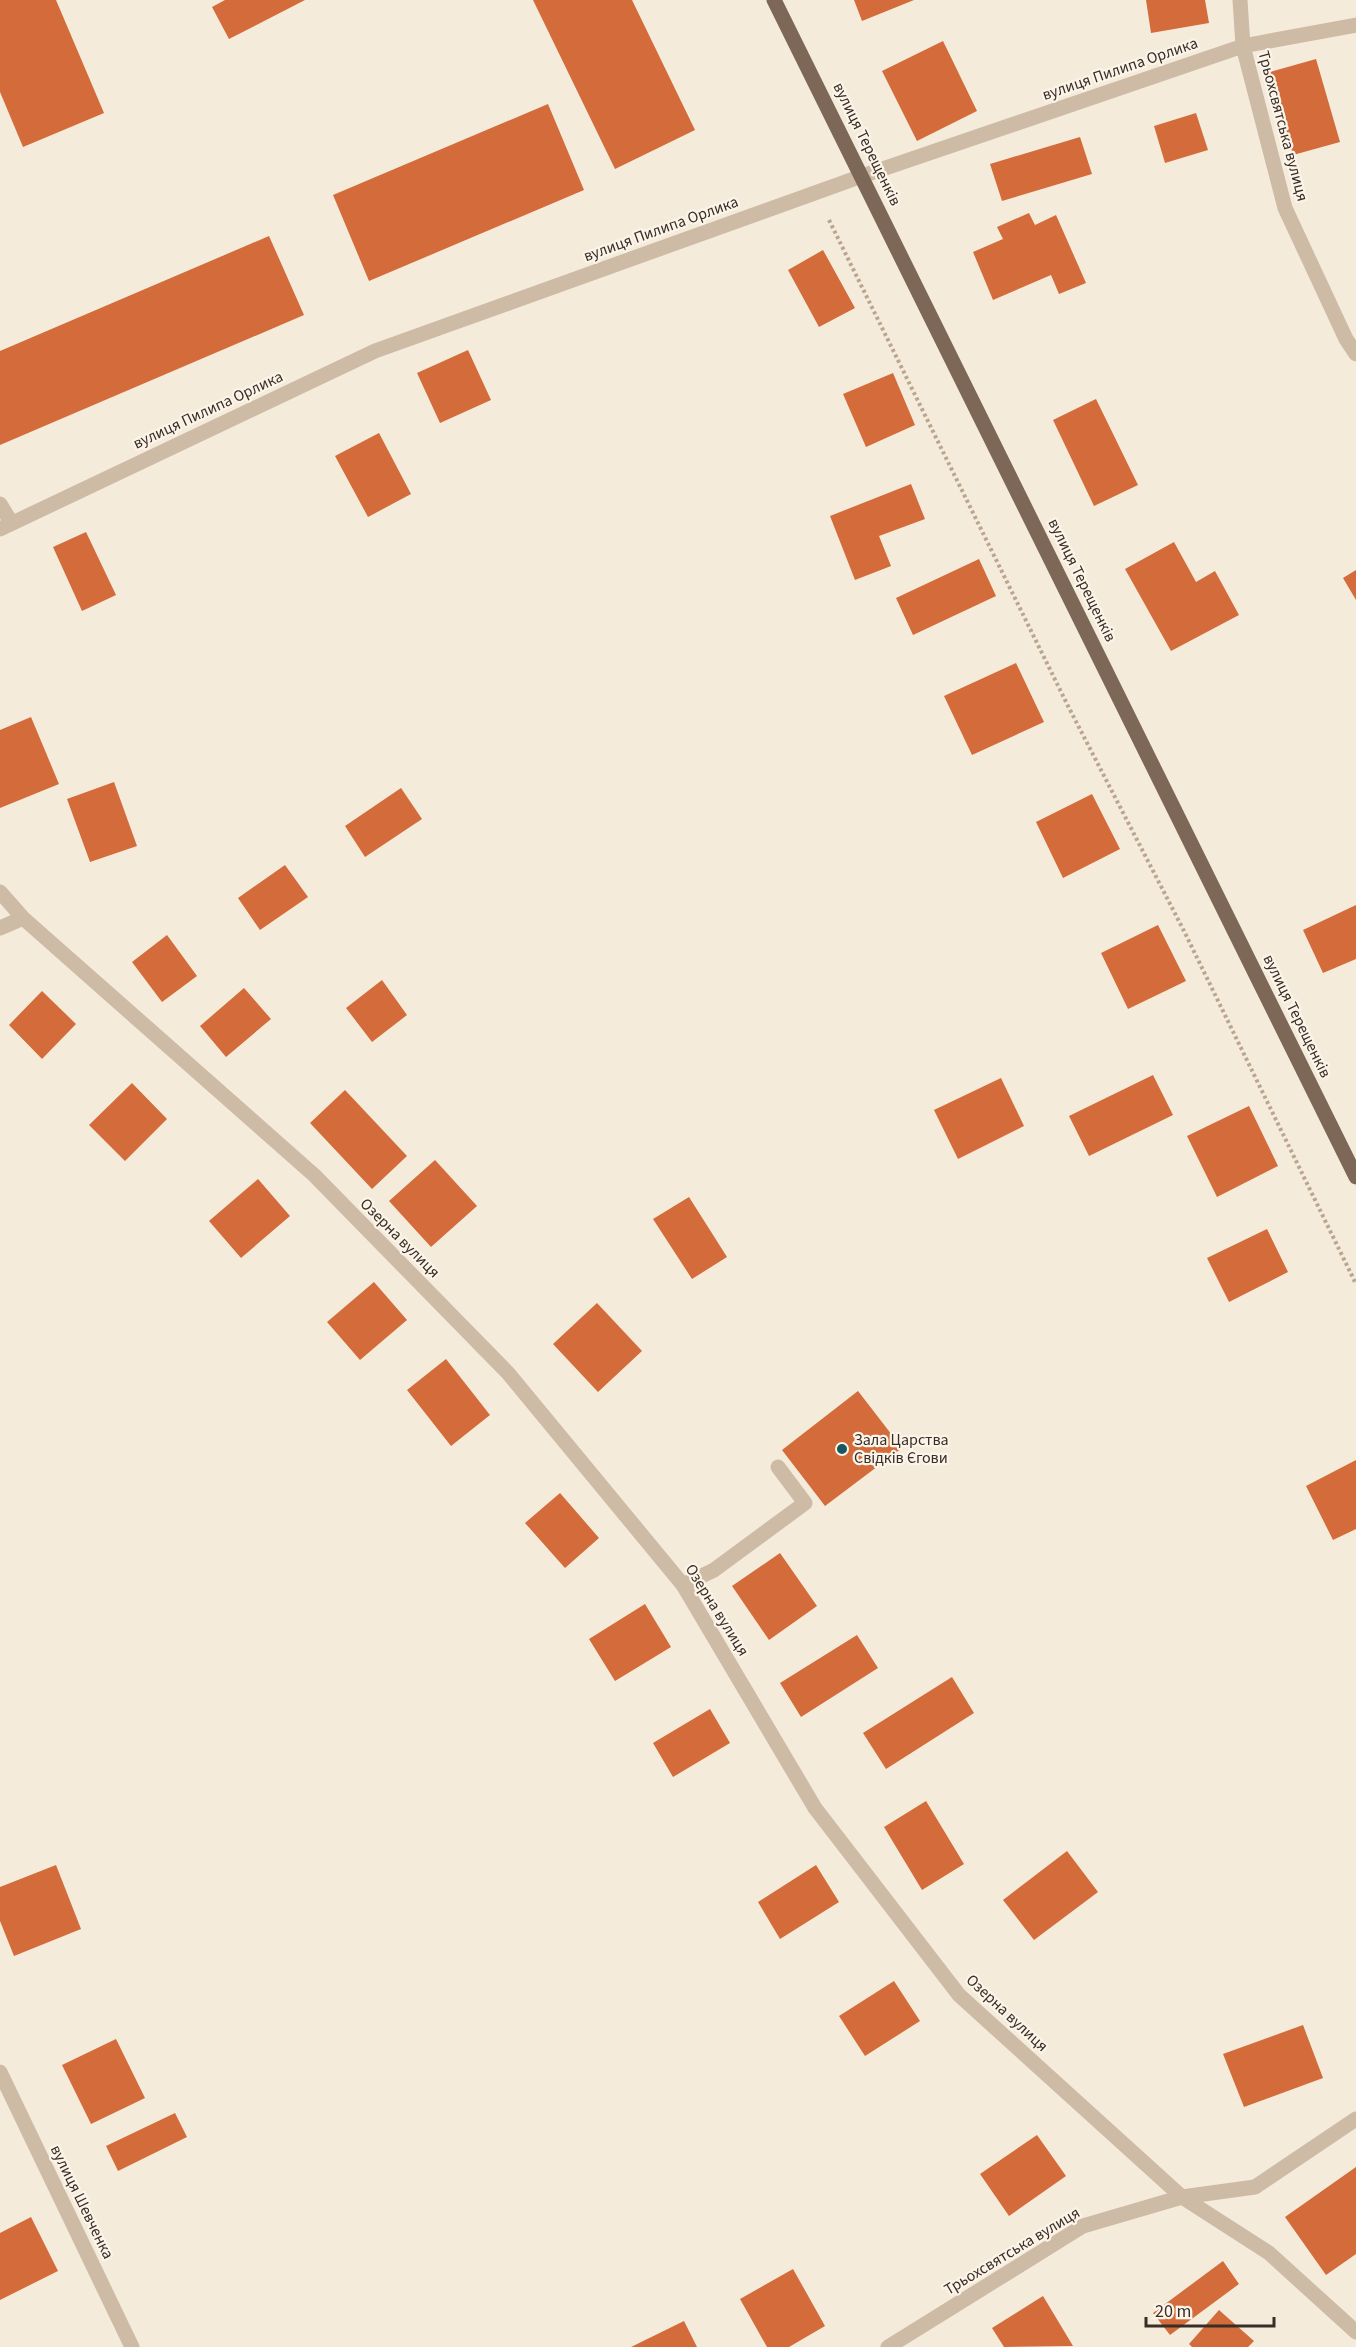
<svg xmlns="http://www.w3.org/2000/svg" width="1356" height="2347" viewBox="0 0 1356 2347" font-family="'Source Sans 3',sans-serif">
  <rect width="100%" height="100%" fill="#f5ebdb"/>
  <path fill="#d36b3a" d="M0 0H56L104 113 23 147 0 92Z
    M225 0H305L229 39 212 7Z
    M533 0H632L695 130 615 169Z
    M854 0H914L862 21Z
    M1146 0H1205L1209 23 1151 33Z
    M943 41 977 111 917 141 882 71Z
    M1316 59 1340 142 1293 155 1270 72Z
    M548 104 584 190 369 281 333 195Z
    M1196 113 1208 150 1165 163 1154 126Z
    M1080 137 1092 174 1002 201 990 164Z
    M1029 213 1035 225 1056 215 1086 283 1059 294 1051 275 993 300 973 252 1003 239 997 227Z
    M269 236 304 315 0 445V351Z
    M823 250 855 308 819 327 788 270Z
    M468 350 491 400 440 423 417 373Z
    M893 373 915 425 866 447 843 394Z
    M1096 399 1138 485 1094 506 1053 420Z
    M379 433 411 494 368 517 335 456Z
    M911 484 925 519 879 536 891 566 855 580 830 516Z
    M86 532 116 595 82 611 53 547Z
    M1174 542 1196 582 1215 571 1239 615 1171 651 1125 569Z
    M979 559 996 596 913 635 896 598Z
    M1356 570V600L1343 578Z
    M1016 663 1044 722 972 755 944 696Z
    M31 717 59 784 0 808V730Z
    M114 782 137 846 90 862 67 799Z
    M401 788 422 819 365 857 345 826Z
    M1092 794 1120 849 1063 878 1036 822Z
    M285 865 308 897 260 930 238 898Z
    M1356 905V959L1323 973 1303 930Z
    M1158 925 1186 981 1128 1009 1101 953Z
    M167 935 197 976 162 1002 132 962Z
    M382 980 407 1015 372 1042 346 1008Z
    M244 988 271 1019 226 1057 200 1026Z
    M42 991 76 1024 42 1059 9 1025Z
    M1153 1075 1173 1115 1089 1156 1069 1116Z
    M1001 1078 1024 1126 958 1159 934 1110Z
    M132 1083 167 1119 125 1161 89 1125Z
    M345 1090 407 1156 372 1189 310 1123Z
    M1249 1106 1278 1166 1217 1197 1187 1136Z
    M435 1160 477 1206 431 1247 389 1201Z
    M258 1179 290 1216 241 1258 209 1221Z
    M689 1197 727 1257 692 1279 653 1219Z
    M1267 1229 1288 1272 1229 1302 1207 1258Z
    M374 1282 407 1320 360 1360 327 1322Z
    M597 1303 642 1351 598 1392 553 1344Z
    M446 1359 490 1415 451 1446 407 1390Z
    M858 1391 902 1448 825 1506 782 1450Z
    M1356 1460V1529L1333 1540 1306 1486Z
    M560 1493 599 1538 565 1568 525 1523Z
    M780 1553 817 1606 769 1640 732 1586Z
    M645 1604 671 1647 615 1681 589 1639Z
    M857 1635 878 1668 801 1717 780 1683Z
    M952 1677 974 1713 886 1769 863 1733Z
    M710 1709 730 1743 673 1777 653 1743Z
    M926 1801 964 1864 922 1890 884 1827Z
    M1067 1851 1098 1892 1034 1940 1003 1900Z
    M56 1865 81 1929 14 1956 0 1921V1887Z
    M816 1865 839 1902 780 1939 758 1902Z
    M894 1981 920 2021 865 2056 839 2016Z
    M1303 2025 1323 2078 1244 2107 1223 2054Z
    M116 2039 145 2098 91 2124 62 2065Z
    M175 2113 187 2137 118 2171 106 2146Z
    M1037 2135 1066 2176 1009 2216 980 2174Z
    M1356 2167V2254L1326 2275 1285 2217Z
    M31 2217 58 2271 0 2300V2233Z
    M1223 2261 1239 2284 1170 2335 1153 2313Z
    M793 2269 825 2326 789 2347H767L740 2299Z
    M1043 2296 1073 2346 1004 2347 992 2328Z
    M1219 2310 1254 2341 1248 2347H1192L1189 2344Z
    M684 2321 697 2347H631Z"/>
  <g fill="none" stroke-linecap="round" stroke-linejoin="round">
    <path stroke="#baa58f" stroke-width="4" stroke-dasharray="3 3" stroke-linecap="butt" d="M829 220 1068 706 1184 931 1356 1284"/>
    <path stroke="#cebba5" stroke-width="15" d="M0 504 11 522
      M683 1585 714 1570 805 1503 778 1467"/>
    <path stroke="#cebba5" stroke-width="15" d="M1240 0 1243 46 1285 208 1346 339 1356 354
      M0 529 375 351 862 176 1243 46 1356 25
      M0 892 23 918 314 1175 508 1373 683 1585 815 1808 959 1995 1182 2197 1269 2253 1356 2332
      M0 928 23 918
      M0 2072 132 2347
      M888 2347 1083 2226 1182 2197 1255 2187 1356 2119"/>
    <path stroke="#7d6757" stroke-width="15" d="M774 0 1356 1177"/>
  </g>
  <circle fill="#185660" stroke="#fcf4e8" stroke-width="2" cx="842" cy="1449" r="6"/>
  <g text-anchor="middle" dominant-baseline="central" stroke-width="4.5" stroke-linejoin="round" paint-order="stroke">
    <g font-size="16" fill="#392e27" stroke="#fcf4e8">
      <text transform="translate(1120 69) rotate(-19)">вулиця Пилипа Орлика</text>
      <text transform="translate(1283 126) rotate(75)">Трьохсвятська вулиця</text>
      <text transform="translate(867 144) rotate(64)">вулиця Терещенків</text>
      <text transform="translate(661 229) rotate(-20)">вулиця Пилипа Орлика</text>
      <text transform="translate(208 410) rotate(-25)">вулиця Пилипа Орлика</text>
      <text transform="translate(1082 580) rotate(64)">вулиця Терещенків</text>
      <text transform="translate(1297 1016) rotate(64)">вулиця Терещенків</text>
      <text transform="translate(400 1238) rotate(45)">Озерна вулиця</text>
      <text transform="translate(717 1610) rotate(58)">Озерна вулиця</text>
      <text transform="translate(1007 2013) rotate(43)">Озерна вулиця</text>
      <text transform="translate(82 2202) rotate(64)">вулиця Шевченка</text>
      <text transform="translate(1012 2251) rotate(-31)">Трьохсвятська вулиця</text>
    </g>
    <g font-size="16" fill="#392e27" stroke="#fcf4e8" text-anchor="start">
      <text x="854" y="1440">Зала Царства<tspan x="854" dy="18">Свідків Єгови</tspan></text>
    </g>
  </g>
  <path d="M1146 2317v9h128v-9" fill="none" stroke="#392e27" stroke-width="3"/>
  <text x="1155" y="2317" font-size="18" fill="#392e27" stroke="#fcf4e8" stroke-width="4.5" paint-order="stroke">20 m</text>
</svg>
